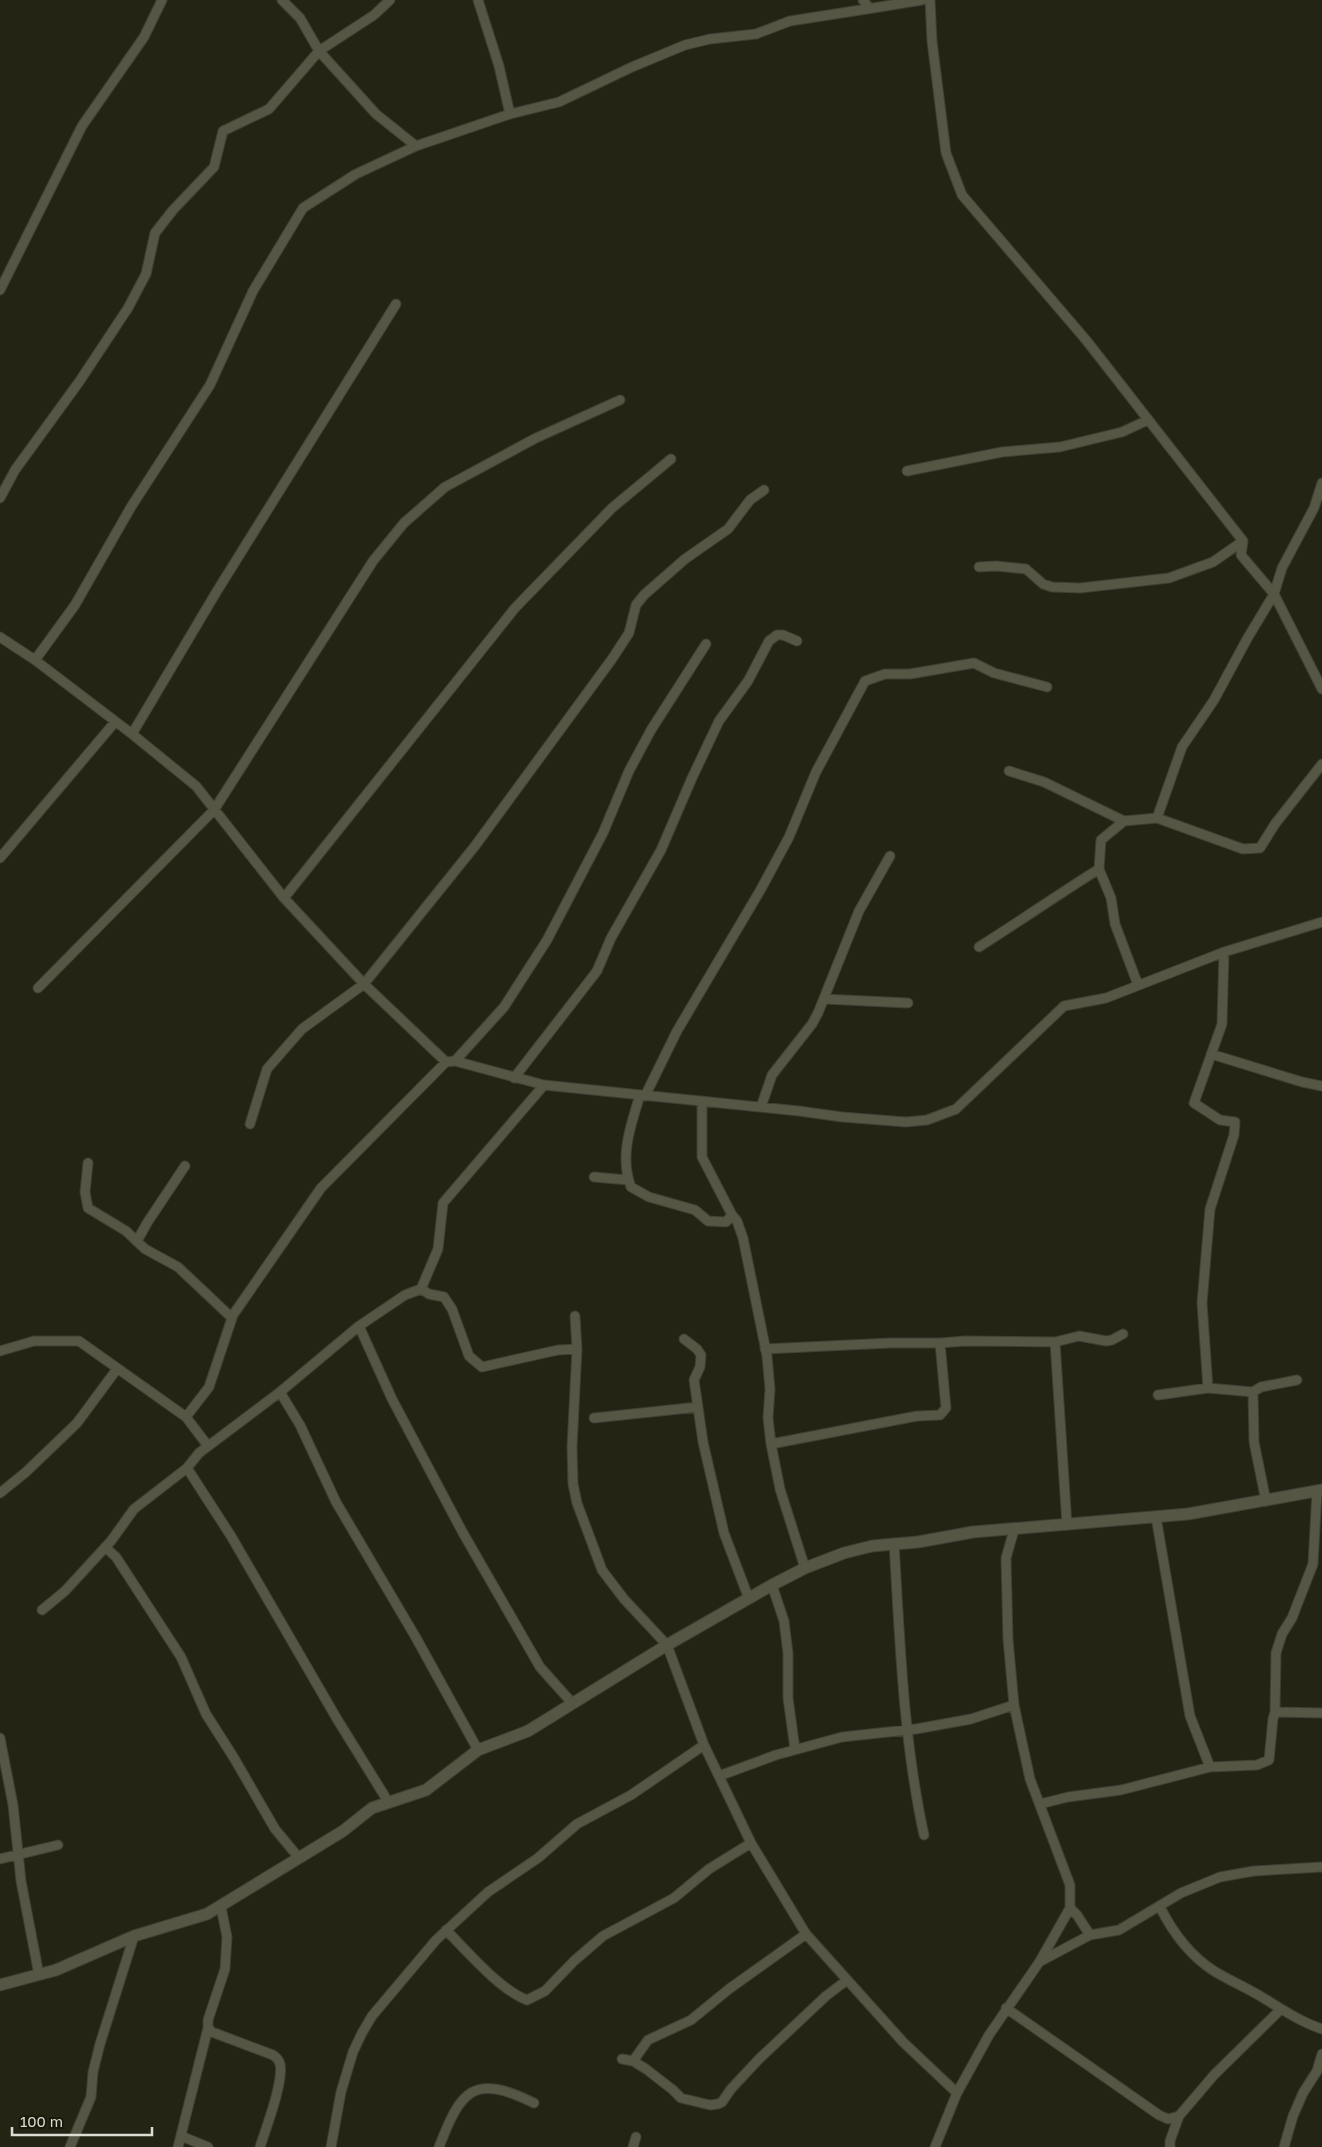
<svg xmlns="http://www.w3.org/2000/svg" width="1322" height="2147" viewBox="0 0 1322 2147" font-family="'Golos Text',sans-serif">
  <rect width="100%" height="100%" fill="#242415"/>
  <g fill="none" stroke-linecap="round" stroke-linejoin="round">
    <g stroke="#3f3f34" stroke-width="11">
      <path id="minor" d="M282 0 300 18 319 51 376 114 416 146
        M478 0 499 66 510 114
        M863 0 867 5V9L922 0
        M930 0 932 41 946 153 962 195 1086 340 1243 541 1241 555 1274 594 1322 689
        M0 290 82 126 144 37 162 0
        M907 471 1002 452 1060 447 1122 432 1148 420
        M0 498 15 470 79 382 128 308 146 274 155 233 173 210 214 167 223 131 269 109 319 51 374 15 390 0
        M979 567 996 566 1026 569 1043 584 1052 587 1080 588 1169 578 1213 562 1243 541
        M0 637 35 660 132 734 196 786 284 898 364 984 446 1062 455 1061 544 1085 799 1111 842 1117 906 1122 927 1120 956 1109 1064 1006 1106 998 1224 952 1322 922
        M35 660 75 605 131 507 210 385 253 291 303 208 356 174 416 146 510 114 559 102 632 67 685 45 710 39 756 34 790 21 867 9
        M132 734 217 591 396 304
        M1009 771 1044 782 1124 821 1157 818 1243 849 1260 848 1275 824 1322 764
        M1157 818 1182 747 1214 700 1247 639 1274 594 1282 568 1314 508 1322 483
        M1124 821 1101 840 1099 869 1111 898 1115 924 1138 985
        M0 858 115 722
        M284 898 515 608 612 508 671 459
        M979 947C1020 921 1059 894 1099 869
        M38 988 214 810 373 561 404 523 445 487 536 438 620 400
        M824 999 908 1003
        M1211 1054 1302 1082 1322 1086
        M455 1061 504 1007 547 940 603 833 629 771 651 730 706 644
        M514 1078 597 971 611 938 661 850 692 778 719 721 748 681 769 641 777 635H783L797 641
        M640 1095C631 1125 619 1156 631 1187L649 1197 695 1210 708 1221 726 1222 732 1215 737 1221 743 1238 767 1356 770 1389 768 1418 771 1444 780 1489 805 1568
        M645 1096 677 1031 761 889 789 837 816 772 865 681 885 674H910L974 663 994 673 1047 687
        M702 1101V1157L732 1215
        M761 1107 772 1075 812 1024 818 1013 859 911 890 856
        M250 1124 267 1069 302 1029 364 984 475 846 612 659 629 633 636 605 644 595 685 559 728 529 750 500 764 490
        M88 1163 85 1192 88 1208 126 1231 145 1249 178 1267 232 1318
        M594 1177 628 1180
        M137 1241 147 1223 185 1166
        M421 1289 438 1249 443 1203 544 1085
        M575 1316 577 1349 572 1447 573 1484 577 1503 602 1570 624 1599 667 1645 704 1745 751 1843 806 1934 903 2042 957 2093
        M359 1326 392 1399 463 1533 540 1667 573 1704
        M684 1339 697 1349 701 1355 700 1367 694 1380 703 1442 724 1533 749 1599
        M1055 1342 1067 1525
        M940 1343 965 1341 1055 1342 1079 1336 1106 1341 1112 1340 1123 1334
        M765 1349 890 1343H940L946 1408 940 1415 917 1416 771 1444
        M0 1351 34 1341H79L186 1417 208 1446
        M1208 1388 1202 1303 1210 1209 1234 1135 1235 1122 1220 1120 1194 1103 1222 1024 1224 952
        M280 1392 300 1425 336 1502 415 1636 478 1750
        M1253 1392 1254 1442 1266 1501
        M1158 1395 1208 1388 1253 1392 1261 1387 1297 1380
        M186 1417 209 1387 233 1315 321 1188 446 1062
        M594 1418 698 1407
        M187 1468 231 1536 337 1719 389 1803
        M0 1493 26 1472 77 1423 117 1369
        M1156 1517 1190 1716 1210 1767
        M894 1543C900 1641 903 1739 924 1835
        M105 1547 116 1557 181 1657 206 1714 234 1758 275 1829 299 1858
        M772 1585 784 1621 788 1653V1698L795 1749
        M42 1610 65 1591 111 1541 134 1509 187 1468 199 1453 280 1392 359 1326 405 1295 421 1289 429 1294 444 1297 452 1309 469 1356 482 1367 558 1350 577 1349
        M1275 1712 1322 1713
        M0 1738 13 1805 21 1881 39 1975
        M719 1776 776 1755 842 1737 916 1729 971 1719 1014 1705
        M1040 1804 1068 1797 1121 1790 1210 1767 1257 1765 1269 1760 1273 1719 1275 1712 1276 1653 1282 1634 1292 1618 1313 1564 1317 1491
        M0 1859 58 1845
        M221 1907 227 1937 225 1969 208 2020V2028L212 2032 273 2055C276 2057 279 2060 280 2064 284 2081 266 2128 260 2147
        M1160 1907C1173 1933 1189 1955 1214 1971 1230 1981 1248 1988 1265 1999 1283 2010 1301 2022 1322 2029
        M1070 1908 1077 1915 1090 1935
        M446 1930C467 1951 500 1990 527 2000L545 1991 574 1961 603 1936 674 1898 709 1869 751 1843
        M1041 1961 1090 1935 1119 1930 1181 1893 1220 1877 1254 1871 1322 1867
        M1006 2008 1159 2115 1168 2119 1179 2116 1214 2075 1280 2010
        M622 2059 633 2061 646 2069 673 2090 681 2098 710 2105 718 2104 722 2102 731 2089 759 2059 826 1996 847 1980
        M633 2061 648 2040 691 2020 729 1989 806 1934
        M181 2136 208 2147
        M70 2147 91 2097 93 2072 100 2044 134 1936
        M178 2147 208 2028
        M331 2147 341 2092 353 2052 362 2033 372 2016 436 1940 488 1892 538 1858 577 1824 631 1795 704 1745
        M439 2147C461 2090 473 2073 534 2103
        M633 2147 636 2137
        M935 2147 957 2093 989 2035 1040 1961 1070 1908V1885L1030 1779 1014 1705 1008 1639 1006 1558 1014 1530
        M1170 2147V2141L1179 2116
        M1284 2147 1293 2116 1303 2093 1317 2071 1322 2054"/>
    </g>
    <g stroke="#3f3f34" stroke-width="13">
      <path id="tertiary" d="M0 1985 56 1970 134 1936 207 1914 343 1831 372 1808 426 1790 478 1750 528 1731 667 1645 772 1585 805 1568 844 1553 872 1546 918 1542 973 1532 1188 1514 1322 1490"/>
    </g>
    <use href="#minor" stroke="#565645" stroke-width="9"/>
    <use href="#tertiary" stroke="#565645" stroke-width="11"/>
  </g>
  <path d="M12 2127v8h140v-8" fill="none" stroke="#dcdcd2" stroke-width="2.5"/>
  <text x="20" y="2127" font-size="15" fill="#dcdcd2" stroke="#1a1a0c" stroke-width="4" paint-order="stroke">100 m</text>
</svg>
